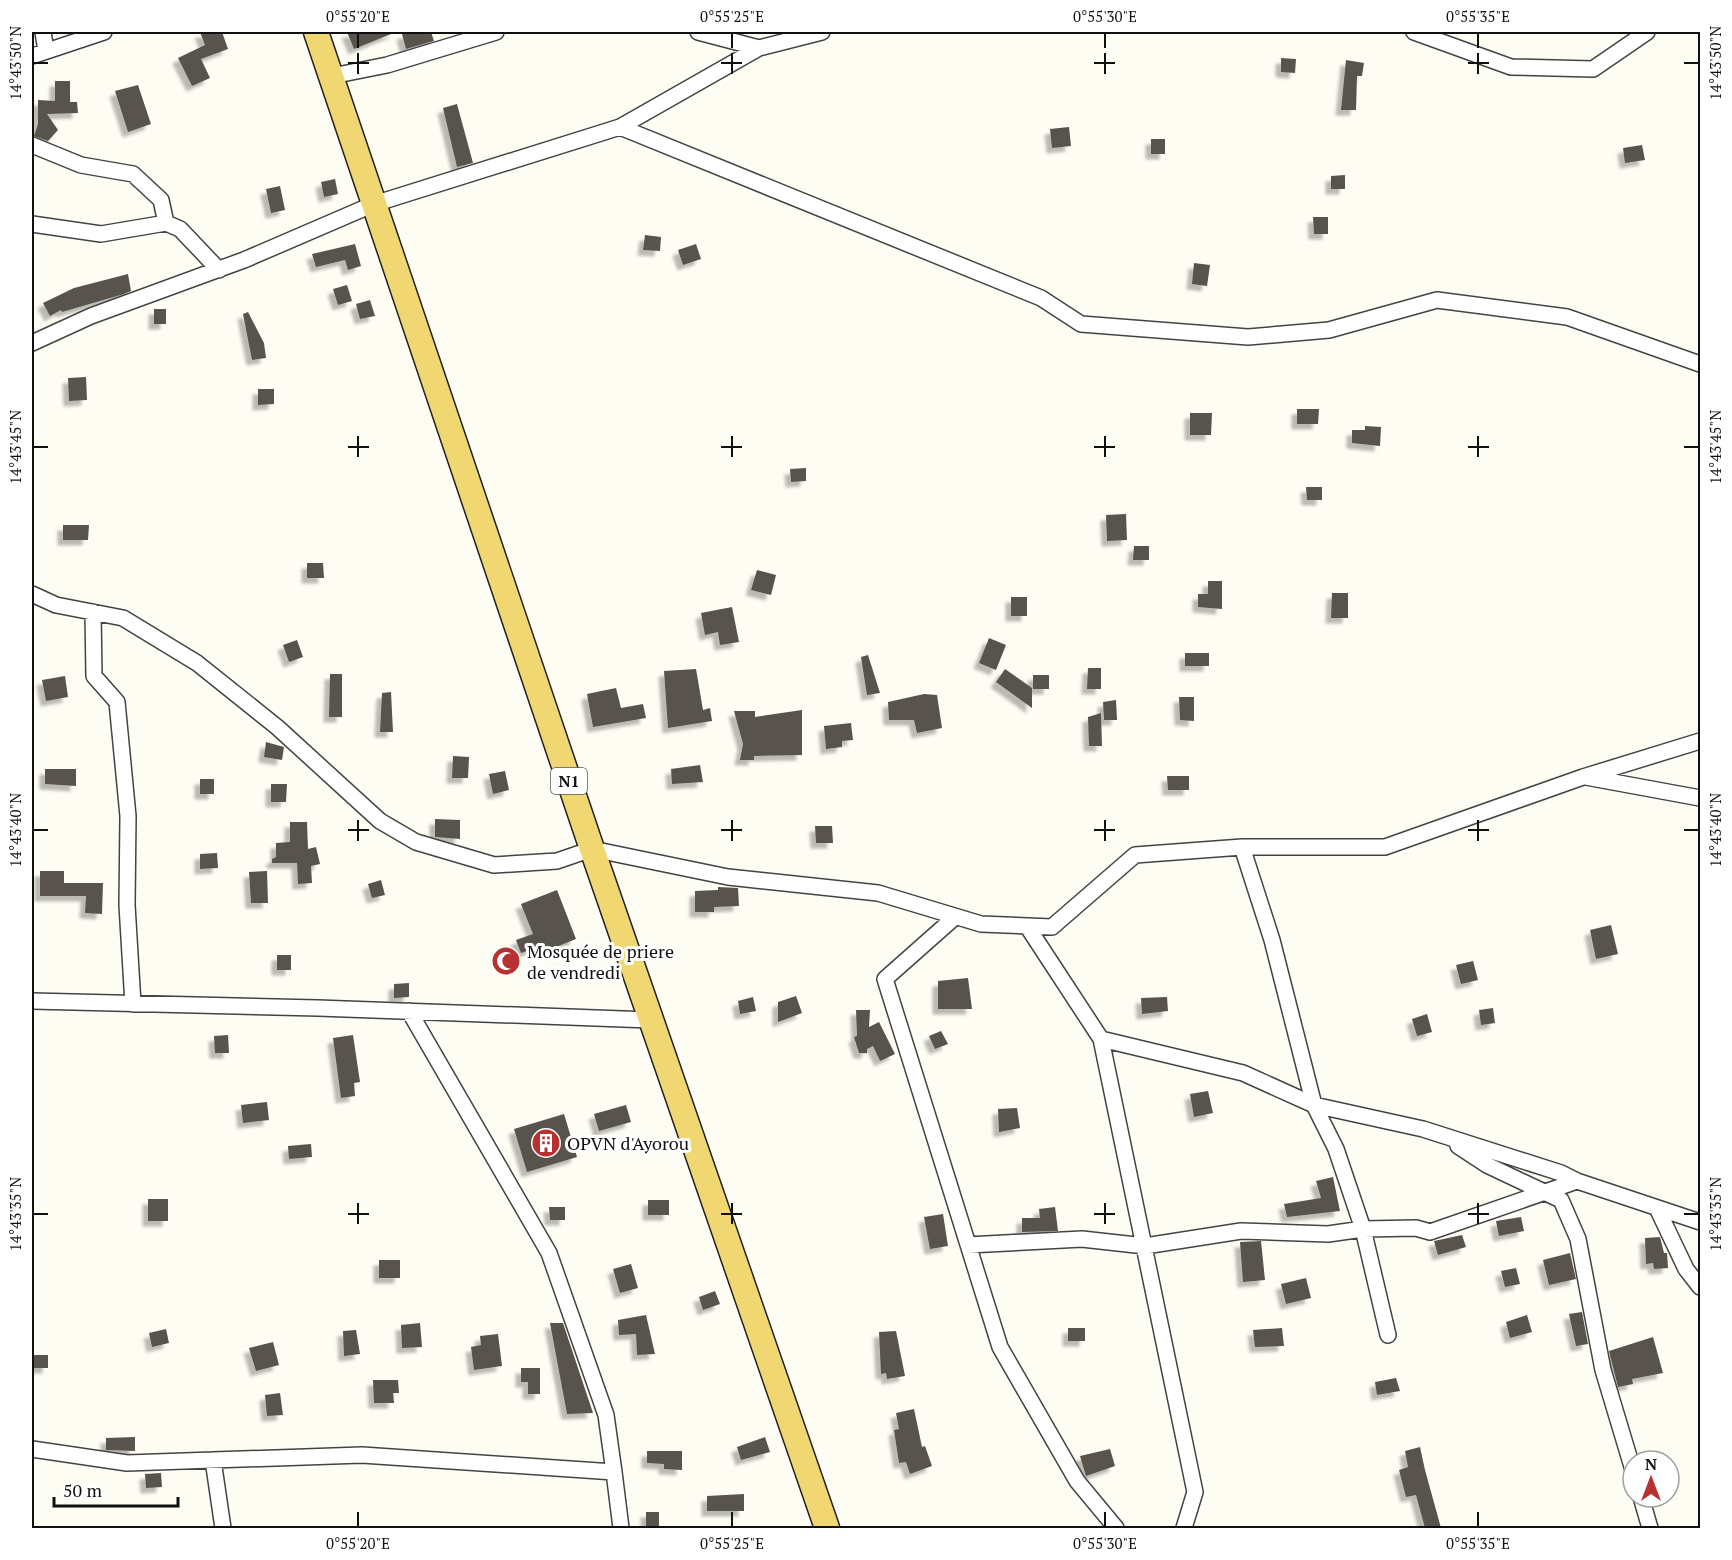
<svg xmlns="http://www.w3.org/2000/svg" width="1732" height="1560" viewBox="0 0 1732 1560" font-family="'PT Serif',serif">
  <defs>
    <filter id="shadow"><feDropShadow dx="-5.5" dy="5.5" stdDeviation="1.5" flood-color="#0004"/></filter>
  </defs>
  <rect width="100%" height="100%" fill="#fefdf4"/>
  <path fill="#58524d" filter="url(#shadow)" d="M200 32H222L228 49 201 59 210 78 192 86 178 58 205 45Z
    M347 32H396L354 49Z
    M412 32H431L434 41 406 49 402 34Z
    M1281 58 1296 59 1295 73 1281 72Z
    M1346 60 1364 63 1362 76H1357L1356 110H1341Z
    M55 81H70V102H77L78 113 47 114 58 130 48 141 34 136 38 124V100L55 101Z
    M138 85 151 124 128 132 115 91Z
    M457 104 473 163 457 167 443 108Z
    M1069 127 1071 146 1052 148 1050 129Z
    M1151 139H1165V154H1151Z
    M1642 145 1645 160 1625 163 1623 148Z
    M1345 175V189H1331V176Z
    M335 179 338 194 324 197 321 182Z
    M280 186 285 210 271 213 266 189Z
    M1313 217H1328V234H1314Z
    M645 235 661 237 660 251 643 250Z
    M355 244 361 266 348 270 345 260 316 267 312 254Z
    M696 244 701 259 683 265 678 250Z
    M1194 263 1210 265 1207 286 1192 284Z
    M128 274 131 291 124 294 62 312 61 310 50 316 43 303 74 288Z
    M347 285 352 301 338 305 333 289Z
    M370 300 375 316 360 319 356 304Z
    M154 309H166V324H154Z
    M248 312 264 343 266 358 252 360 243 314Z
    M86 377 87 400 69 401 68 378Z
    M258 389H274V404L258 405Z
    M1297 409H1319L1318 424H1297Z
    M1190 413H1212L1211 435H1190Z
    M1365 426 1381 427 1380 446 1352 443V430H1365Z
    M806 468V481L791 482 790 469Z
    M1306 487H1322V500H1307Z
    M1126 514 1127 540 1107 541 1106 515Z
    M63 525H89L88 540H63Z
    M1134 546H1149V560H1133Z
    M307 563H323L324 578H307Z
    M757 570 776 575 771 595 751 590Z
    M1208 581H1222V609L1198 607V594H1208Z
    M1332 593H1348V618H1331Z
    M1011 597H1027V616H1011Z
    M732 607 739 642 720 645 718 632 705 635 701 613Z
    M989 638 1006 645 996 670 979 663Z
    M297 640 303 657 289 662 283 645Z
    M1185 653H1209V666H1185Z
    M868 655 880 693 867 695 861 657Z
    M1088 668H1101V689H1087Z
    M696 669 703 710 710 708 712 721 668 728 664 671Z
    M1005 669 1032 688V708L996 682Z
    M330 674H342V717H329Z
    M1033 675H1049V689H1033Z
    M65 676 68 697 46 701 42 680Z
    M616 688 621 708 643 704 646 718 593 727 587 694Z
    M391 692 393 732H380L382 693Z
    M924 694 937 695 942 728 917 733 914 720H889L888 702Z
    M1179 697H1194V721L1180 720Z
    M1116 700 1117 720H1104L1103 702Z
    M802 710V755L754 756V760H740L743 744 734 711H755V717Z
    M1101 713 1102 746H1089L1088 717Z
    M851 723 853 740 842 741V747L826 749 824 726Z
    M266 742 284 747 282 760 264 757Z
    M453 756 469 757 468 778H452Z
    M700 765 703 782 672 784 671 769Z
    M45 769H76V786L45 784Z
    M505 771 509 790 493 794 489 774Z
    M1167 776H1189V790H1168Z
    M200 779H214V794H200Z
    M271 784H287L286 802H271Z
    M435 819 460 820V839L435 837Z
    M290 822H307L308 849 316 847 320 864 311 866 312 883 298 884 297 863H272V859L276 857V843L290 842Z
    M815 826H832L833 843H816Z
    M217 853 218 868 200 869V854Z
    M40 871H64V883H103L102 914 85 913 86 896H40Z
    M267 871 268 903H251L249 872Z
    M381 880 385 895 372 898 368 884Z
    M718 887 738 888 739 906 714 907V912H695V891L718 890Z
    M557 890 576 939 541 953 539 947 521 953 516 940 533 934 521 904Z
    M1611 925 1618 954 1596 959 1590 930Z
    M277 955H291V970H277Z
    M1473 961 1478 980 1461 984 1456 965Z
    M968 978 972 1009H938V981Z
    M409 983V997L394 998V984Z
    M796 996 802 1013 778 1022V1002Z
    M753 997 756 1011 740 1014 738 1001Z
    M1167 997 1168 1011 1142 1014 1141 998Z
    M1493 1008 1495 1023 1481 1025 1479 1010Z
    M856 1010H870L869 1027 879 1022 895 1054 880 1061 873 1046 867 1049V1053H859L854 1037 857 1036Z
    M1427 1014 1432 1032 1417 1036 1412 1019Z
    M941 1031 948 1044 935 1049 929 1036Z
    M228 1035 229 1053H215L214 1036Z
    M353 1035 360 1082 354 1083 355 1096 341 1098 333 1038Z
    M1208 1091 1213 1113 1194 1117 1190 1094Z
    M267 1102 269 1120 243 1123 241 1105Z
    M626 1105 631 1122 599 1131 594 1114Z
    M1017 1108 1020 1128 999 1132 998 1109Z
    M564 1114 577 1157 527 1172 514 1129Z
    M311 1144 312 1157 289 1159 288 1146Z
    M1333 1177 1340 1211 1287 1217 1284 1204 1321 1198 1316 1181Z
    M148 1199H168V1221H148Z
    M648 1200H669V1215H648Z
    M549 1207H565V1220H550Z
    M1055 1207 1058 1231 1022 1232V1218H1040L1039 1209Z
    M943 1214 948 1246 930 1249 924 1217Z
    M1521 1217 1524 1231 1499 1236 1496 1221Z
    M1462 1235 1466 1247 1438 1255 1434 1241Z
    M1660 1237 1664 1253H1667L1668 1268 1654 1269 1653 1263 1646 1264 1645 1238Z
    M1261 1241 1265 1280 1243 1282 1240 1242Z
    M1570 1253 1576 1279 1549 1285 1543 1260Z
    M379 1260H400V1278H379Z
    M631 1264 638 1288 620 1293 613 1269Z
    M1516 1268 1520 1284 1505 1287 1501 1271Z
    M1306 1278 1311 1298 1286 1304 1281 1284Z
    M715 1291 720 1304 703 1310 699 1297Z
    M1582 1312 1588 1344 1576 1346 1569 1314Z
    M646 1315 655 1354 637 1355 636 1334 619 1335 618 1320Z
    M1527 1315 1532 1332 1510 1338 1506 1322Z
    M420 1323 422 1347 402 1348 401 1325Z
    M550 1323H563L593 1413 567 1414Z
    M1068 1328H1085V1341H1068Z
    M1282 1328 1284 1346 1255 1347 1253 1330Z
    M166 1329 169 1343 152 1347 149 1333Z
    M356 1330 360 1354 344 1356 343 1331Z
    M896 1331 905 1376 887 1379 886 1373 881 1374 879 1332Z
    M498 1334 502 1366 474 1370 471 1347 481 1345 480 1336Z
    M1653 1337 1663 1373 1632 1379 1633 1384 1618 1387 1609 1351Z
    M273 1342 279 1365 256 1371 249 1348Z
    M32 1355H48V1368H32Z
    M521 1368H540V1394H528V1382H521Z
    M1396 1378 1400 1391 1377 1395 1375 1382Z
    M373 1380H398L399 1393H393L394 1403H374Z
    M280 1393 283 1415 267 1416 265 1395Z
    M914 1409 922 1447 925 1446 932 1466 910 1474 906 1462 899 1463 894 1430 899 1429 896 1413Z
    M135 1437V1451L106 1450V1438Z
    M765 1437 770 1452 741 1460 737 1447Z
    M1420 1447 1425 1470 1441 1528H1425L1416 1495 1406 1497 1399 1470 1408 1467 1405 1451Z
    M1110 1449 1115 1466 1086 1476 1080 1456Z
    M647 1451H682V1470L664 1469V1464L647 1463Z
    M161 1473 162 1487 146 1488 145 1474Z
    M744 1494V1511H707V1496Z
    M646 1512H659V1526H646Z"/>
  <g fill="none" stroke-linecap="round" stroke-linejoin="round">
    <g stroke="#434343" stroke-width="18">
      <path id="street" d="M43 32 46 51
        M698 32 759 48
        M1414 32 1511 67 1593 69 1647 32
        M32 56 104 32
        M332 76 387 65 496 32
        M620 127 1041 298 1081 324 1248 337 1329 330 1437 300 1567 317 1700 364
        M32 145 81 165 133 174 161 200 166 223
        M32 224 101 234 166 223 180 229 219 270
        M32 343 91 316 244 260 374 204 620 127 759 48 822 32
        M32 594 56 605 123 618 197 663 277 727 380 821 416 842 494 865 557 861 592 849 728 877 878 893 981 924 1052 927 1135 855 1242 847H1385L1583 777 1700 741
        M93 612 94 676 117 702 128 816 127 905 133 1004
        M1586 777 1700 798
        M1242 847 1272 940 1314 1105 1336 1149 1363 1229 1388 1335
        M955 917 885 979 1000 1347 1077 1481 1116 1528
        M1027 926 1101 1039 1243 1073 1314 1105 1423 1129 1561 1173 1577 1181 1700 1222
        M32 1001 318 1008 650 1020
        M409 1011 549 1253 606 1415 614 1472
        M1101 1039 1195 1492 1184 1528
        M1458 1146 1487 1165 1561 1200 1578 1239 1603 1370 1633 1470
        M1657 1208 1686 1269 1700 1287
        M968 1245 1082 1239 1145 1246 1241 1231 1328 1234 1363 1229 1416 1228 1430 1232 1577 1181
        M32 1449 127 1463 362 1455 614 1472 621 1528
        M213 1460 223 1528
        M1641 1497 1650 1528"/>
    </g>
    <g stroke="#212121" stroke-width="27">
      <path id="primary" d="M316 32 592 849 827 1528"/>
    </g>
    <use href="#street" stroke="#fff" stroke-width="15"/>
    <use href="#primary" stroke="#f0d772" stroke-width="24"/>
  </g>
  <path fill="none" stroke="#101010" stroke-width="2" d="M358 33V48M732 33V48M1105 33V48M1478 33V48M358 53V74M732 53V74M1105 53V74M1478 53V74M33 63H48M348 63H369M721 63H742M1094 63H1115M1468 63H1489M1684 63H1699M358 436V457M732 436V457M1105 436V457M1478 436V457M33 447H48M348 447H369M721 447H742M1094 447H1115M1468 447H1489M1684 447H1699M358 820V841M732 820V841M1105 820V841M1478 820V841M33 830H48M348 830H369M721 830H742M1094 830H1115M1468 830H1489M1684 830H1699M358 1203V1224M732 1203V1224M1105 1203V1224M1478 1203V1224M33 1214H48M348 1214H369M721 1214H742M1094 1214H1115M1468 1214H1489M1684 1214H1699M358 1512V1527M732 1512V1527M1105 1512V1527M1478 1512V1527"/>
  <defs>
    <g id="mosque-disc" transform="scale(1.5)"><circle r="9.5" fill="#b93030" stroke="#fff"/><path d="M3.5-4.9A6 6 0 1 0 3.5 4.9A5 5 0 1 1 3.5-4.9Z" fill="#fff"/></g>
    <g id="building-disc" transform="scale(1.5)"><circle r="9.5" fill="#b93030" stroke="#fff"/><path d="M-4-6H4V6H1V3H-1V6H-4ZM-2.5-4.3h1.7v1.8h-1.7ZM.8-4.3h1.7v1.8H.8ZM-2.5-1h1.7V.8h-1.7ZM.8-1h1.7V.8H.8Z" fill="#fff"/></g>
  </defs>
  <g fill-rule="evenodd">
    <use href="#mosque-disc" x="506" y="961"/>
    <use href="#building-disc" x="546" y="1143"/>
  </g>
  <g text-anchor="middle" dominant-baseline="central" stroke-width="6" stroke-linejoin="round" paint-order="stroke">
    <rect fill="#fff" stroke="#585858" stroke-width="1.5" x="551" y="768" width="36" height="26" rx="4.5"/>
    <g font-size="16" font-weight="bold" fill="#101010">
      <text x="569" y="781">N1</text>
    </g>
    <g font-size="18" fill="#101010" stroke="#fff" text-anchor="start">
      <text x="527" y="951">Mosquée de priere<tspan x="527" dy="21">de vendredi</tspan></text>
      <text x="567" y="1143">OPVN d'Ayorou</text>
    </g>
  </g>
  <rect width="1732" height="1560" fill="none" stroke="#ffffff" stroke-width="66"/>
  <g transform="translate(1651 1479)"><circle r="28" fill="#ffffff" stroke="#9f9f9f" stroke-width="1.5"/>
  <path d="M0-4.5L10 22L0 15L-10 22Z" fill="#b93030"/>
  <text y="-9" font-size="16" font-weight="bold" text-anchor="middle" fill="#101010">N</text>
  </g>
  <path d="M54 1497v9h124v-9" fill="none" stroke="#101010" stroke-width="3"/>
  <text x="63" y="1497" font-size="18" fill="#101010" stroke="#ffffff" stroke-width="4.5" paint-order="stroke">50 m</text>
  <rect x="33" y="33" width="1666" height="1494" fill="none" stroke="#101010" stroke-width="2"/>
  <g font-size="15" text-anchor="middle" fill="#101010">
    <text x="358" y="22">0°55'20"E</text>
    <text x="732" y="22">0°55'25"E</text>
    <text x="1105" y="22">0°55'30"E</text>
    <text x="1478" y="22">0°55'35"E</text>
    <text transform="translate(16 63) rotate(-90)" y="5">14°43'50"N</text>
    <text transform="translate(1716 63) rotate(-90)" y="5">14°43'50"N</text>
    <text transform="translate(16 447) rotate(-90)" y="5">14°43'45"N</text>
    <text transform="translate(1716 447) rotate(-90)" y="5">14°43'45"N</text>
    <text transform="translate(16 830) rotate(-90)" y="5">14°43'40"N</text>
    <text transform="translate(1716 830) rotate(-90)" y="5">14°43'40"N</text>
    <text transform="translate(16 1214) rotate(-90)" y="5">14°43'35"N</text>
    <text transform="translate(1716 1214) rotate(-90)" y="5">14°43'35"N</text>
    <text x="358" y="1549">0°55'20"E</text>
    <text x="732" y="1549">0°55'25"E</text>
    <text x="1105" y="1549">0°55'30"E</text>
    <text x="1478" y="1549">0°55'35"E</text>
  </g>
</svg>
